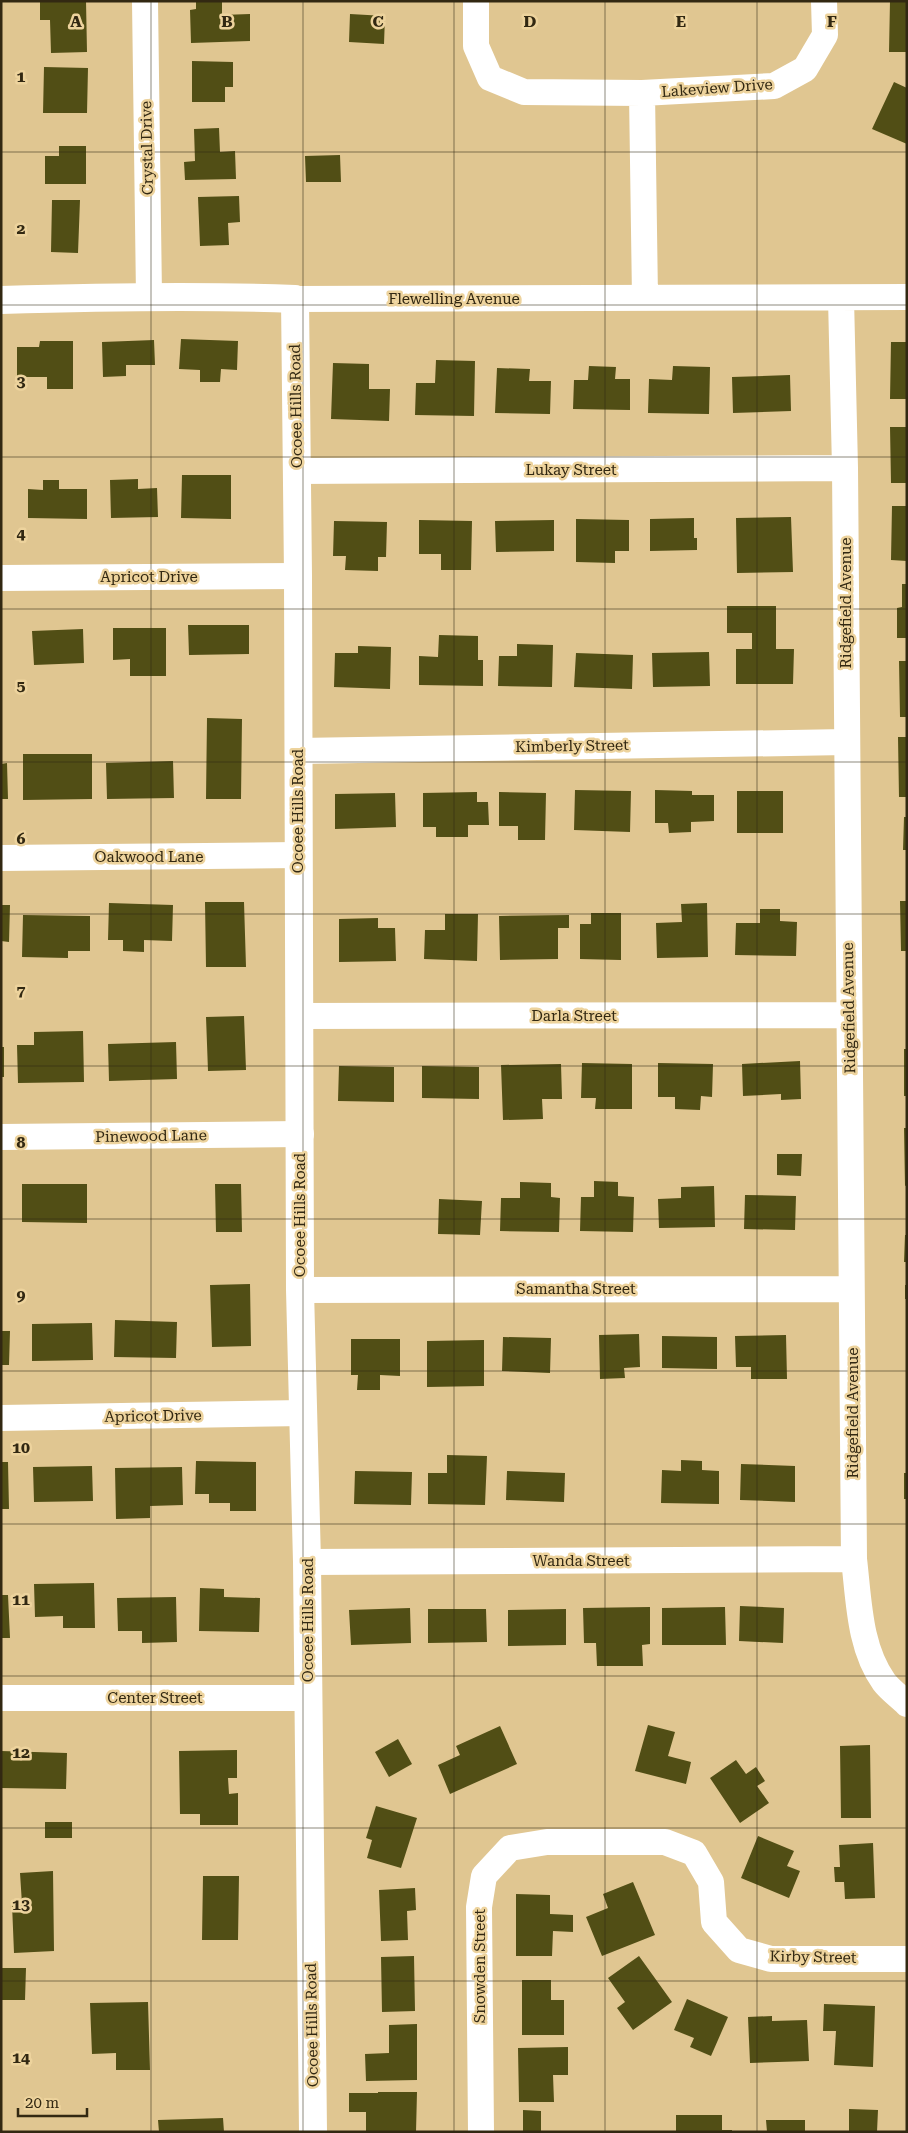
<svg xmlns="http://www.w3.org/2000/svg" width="908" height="2133" viewBox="0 0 908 2133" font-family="'Roboto Serif',serif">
  <rect width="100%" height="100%" fill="#e0c691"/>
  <path fill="#514e15" d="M40 1H86L87 52 51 53 50 20H40Z
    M196 1H222V15L250 14V41L191 43 190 10 196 9Z
    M890 1H907V52H889Z
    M350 14 385 16 384 44 349 42Z
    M192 61 233 62V87H225V102H192Z
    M44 67 88 68 87 113H43Z
    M894 82 907 88V144L872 129Z
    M219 128 220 152 235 151 236 179 185 180 184 162 195 161 194 129Z
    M59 146H86V184H45V156H59Z
    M340 155 341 182H306L305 156Z
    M239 196 240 222 228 223 229 245 200 246 198 197Z
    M52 200H80L78 253 51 252Z
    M181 339 238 341 237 370 221 369 220 382H200V370L179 369Z
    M154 340 155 365H126V376L103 377 102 342Z
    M40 341H73V389H47V377H17V347H39Z
    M891 342H907V399H890Z
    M436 360 475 361 474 416 415 415 416 383H435Z
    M333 363 369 364V389H390L389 421 331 419Z
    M589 366 616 367 615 379H630V410L573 409 574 380H588Z
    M673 366 710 367 709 414 648 413 649 379 672 380Z
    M497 368 530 369 529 381H551L550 414 495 413Z
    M790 375 791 411 733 413 732 377Z
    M890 427H907V483H891Z
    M182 475H231V519L181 518Z
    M138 479V489L157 488 158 517 111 518 110 480Z
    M43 480H59V489H87V519L28 518V489L43 490Z
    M892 506H907V561L891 560Z
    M791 517 793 572 737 573 736 518Z
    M694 518V538H697V550L650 551V519Z
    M576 519 629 520V551H615V563L576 562Z
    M419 520 472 521 471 570H441V554H419Z
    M554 520V551L496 552 495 521Z
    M334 521 387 522 386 557H378V571L345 570 346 556H333Z
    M902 584H907V638H897V608L902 607Z
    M727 606H776V649H794L793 684H736V649H752V633H727Z
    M188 625H249V654L189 655Z
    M113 628H166V676H130V659L113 660Z
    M83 629 84 663 34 665 32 631Z
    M439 635 478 636V660H483V686L419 685V656L438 657Z
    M517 644 553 645 552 687 498 686 499 656H517Z
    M358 646 391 647 390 689 334 687 335 653H358Z
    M709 652 710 686 653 687 652 653Z
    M576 653 633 655 632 689 574 687Z
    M899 661H907V717H900Z
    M207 718 242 719 241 799H206Z
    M898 737H907V797H899Z
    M23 754H92V799L23 800Z
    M173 761 174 798 107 799 106 763Z
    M7 763 8 799H1V764Z
    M575 790 631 791 630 832 574 830Z
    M655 790 692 791V795H714V821L691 822V832L669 833 668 823H655Z
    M737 791H783V833H737Z
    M477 792V802H488L489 825H468V837H436V827H423V793Z
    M499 792 546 793 545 840H518V826H499Z
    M395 793 396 827 335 829V794Z
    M904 817H907V850H903Z
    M900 901H907V951H901Z
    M205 902H244L246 967H206Z
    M109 903 173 905 172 941 144 940V952L123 951V940H108Z
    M707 903 708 957 657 958 656 923 682 922 681 904Z
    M1 905H10L9 942 1 941Z
    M760 909H780V921L797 922 796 956 735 955 736 923H760Z
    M591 913H621V960L580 959V924H591Z
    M445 914H478L477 961 424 959 425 930H445Z
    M23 915 90 916V951H68V958L22 957Z
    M569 915V928H558V959L500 960 499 916Z
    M378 918V928H395L396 961 339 962V919Z
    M244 1016 246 1070 208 1071 206 1017Z
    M83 1031 84 1082 18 1083 17 1045H34V1032Z
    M176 1042 177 1079 109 1081 108 1044Z
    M1 1047H4V1077H1Z
    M904 1049H907V1096H904Z
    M800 1061 801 1099 781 1100V1094L743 1096 742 1064Z
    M582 1063 632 1064V1109H595L596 1098H581Z
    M658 1063 713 1064 712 1097 701 1096 700 1110 675 1109V1097H658Z
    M561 1064 562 1099H542L543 1119 503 1120 501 1065Z
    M339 1066 394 1067V1102L338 1101Z
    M422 1066 479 1067V1099L422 1098Z
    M904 1128H907V1185L905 1186Z
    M777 1154H802L801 1176 777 1175Z
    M594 1181 618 1182V1196L634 1197 633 1232 580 1231 581 1197H594Z
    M520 1182 551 1183V1197L560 1198 559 1232 500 1231 501 1198H520Z
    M22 1184H87V1223L22 1222Z
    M215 1184H241L242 1232H216Z
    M714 1186 715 1227 659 1228 658 1199 681 1198V1187Z
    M745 1195 796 1196 795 1230 744 1229Z
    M439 1199 482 1201 480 1235 438 1234Z
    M905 1235H907V1262H904Z
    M250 1284 251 1346 212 1347 210 1285Z
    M905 1285H907V1299H905Z
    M115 1320 177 1322 176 1358 114 1357Z
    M92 1323 93 1360 32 1361V1324Z
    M1 1331H10L9 1365H1Z
    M639 1334 640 1367 624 1368 625 1378 600 1379 599 1335Z
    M786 1335 787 1379H751V1367H736L735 1336Z
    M662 1336 717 1337V1369L662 1368Z
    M503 1337 551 1338 550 1373 502 1371Z
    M351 1339H400V1376L380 1375V1390H357L358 1375H351Z
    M484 1340V1386L427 1387V1341Z
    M447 1455 487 1456 485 1505 428 1504V1473H447Z
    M681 1460 702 1461V1470L719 1471V1504L661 1503 662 1470 681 1471Z
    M196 1461 256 1462V1511H230V1503H209V1494H195Z
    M1 1462H8L9 1509H1Z
    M741 1464 795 1466V1502L740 1500Z
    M92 1466 93 1501 34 1502 33 1467Z
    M182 1467 183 1505 150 1506V1518L116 1519 115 1468Z
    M355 1471 412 1472 411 1505 354 1504Z
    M507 1471 565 1473 564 1502 506 1500Z
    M904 1473H907V1499H904Z
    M94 1583 95 1628H63V1616L35 1617 34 1584Z
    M200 1588 224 1589V1597L260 1598 259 1632 199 1631Z
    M1 1595H8L10 1638H1Z
    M176 1597 177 1642 142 1643V1631H118L117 1598Z
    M740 1606 784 1608 783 1643 739 1641Z
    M650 1607V1644L642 1645 643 1666H597L596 1643H584L583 1608Z
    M725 1607 726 1645H662V1608Z
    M410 1608 411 1643 351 1645 349 1610Z
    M428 1609H486L487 1642 428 1643Z
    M566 1609V1645L508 1646V1610Z
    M648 1725 675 1732 668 1756 691 1762 686 1784 635 1771Z
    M500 1726 517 1764 450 1794 438 1765 460 1755 456 1746Z
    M398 1739 412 1764 389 1777 375 1752Z
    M870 1745 871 1818H841L840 1746Z
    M237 1750V1778H228L229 1794 238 1793V1825H200V1814H180L179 1751Z
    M1 1751 67 1753 66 1789 1 1788Z
    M736 1760 746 1774 756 1767 765 1781 757 1786 769 1803 740 1823 710 1778Z
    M376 1806 417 1818 401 1868 367 1858 372 1840 366 1838Z
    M45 1822H72V1838H45Z
    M758 1836 794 1851 787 1866 800 1871 789 1898 741 1878Z
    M873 1843 875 1898 845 1899 844 1882H835L834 1867H840L839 1845Z
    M53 1871 54 1951 14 1953 12 1904H22L20 1873Z
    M203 1876H239L238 1940H202Z
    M633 1882 655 1935 602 1956 586 1917 608 1908 603 1894Z
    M415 1888 416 1910 407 1911 408 1940 381 1941 379 1890Z
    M516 1894 550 1895V1914L573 1915V1932L553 1931 552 1956H516Z
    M414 1956 415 2011 382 2012 381 1957Z
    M639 1956 672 2002 633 2030 617 2008 625 2002 608 1978Z
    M1 1968H26L25 2000H1Z
    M522 1980H551V2000H564V2035H522Z
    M687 1999 728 2017 711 2056 690 2047 694 2038 674 2030Z
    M148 2002 150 2070H116V2053L92 2054 90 2003Z
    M824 2004 875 2006 873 2067 834 2065 836 2031H823Z
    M772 2016V2021L807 2020 809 2061 750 2063 748 2017Z
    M417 2024V2080L366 2081 365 2054 389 2053V2025Z
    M568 2047V2075H553L554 2102H519L518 2048Z
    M378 2092H417L416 2132H366V2112H349V2093H378Z
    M849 2109 878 2110 877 2132H849Z
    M523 2110 541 2111V2132H523Z
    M676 2115H722V2130H732V2132H676Z
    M223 2118 224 2132H159L158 2120Z
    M766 2120H805V2132H767Z"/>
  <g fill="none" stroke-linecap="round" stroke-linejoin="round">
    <path stroke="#fff" stroke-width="26" d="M145 1 149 296
      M476 1V46L490 78 524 92 642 93 774 86 805 69 825 35 824 1
      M642 93 645 298
      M841 298 845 468 854 1559C859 1601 859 1647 884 1682 890 1690 900 1697 907 1704
      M295 299 907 297
      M296 471 845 468
      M1 578 298 576
      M298 751 846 742
      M1 858 298 855
      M299 1016 849 1015
      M1 1137 301 1134
      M300 1290 851 1289
      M1 1418 304 1413
      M307 1562 854 1559
      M1 1698H308
      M481 2132 479 1907 484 1876 510 1848 547 1842H665L694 1853 711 1882 714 1922 739 1950 771 1959H907"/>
    <path stroke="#fff" stroke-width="28" d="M1 300C99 297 197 295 295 299L298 576 300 1290 307 1562 313 2132"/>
  </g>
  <path fill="none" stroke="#322812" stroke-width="1" stroke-opacity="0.55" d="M151 1V2132M303 1V2132M454 1V2132M605 1V2132M757 1V2132M1 152H907M1 305H907M1 457H907M1 609H907M1 762H907M1 914H907M1 1066H907M1 1219H907M1 1371H907M1 1524H907M1 1676H907M1 1828H907M1 1981H907"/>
  <g text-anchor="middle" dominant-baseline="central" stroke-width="5" stroke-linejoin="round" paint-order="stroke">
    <g font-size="15" fill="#322812" stroke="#edd39d">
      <text transform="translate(717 88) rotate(-4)">Lakeview Drive</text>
      <text transform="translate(147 148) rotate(-91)">Crystal Drive</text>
      <text x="454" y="299">Flewelling Avenue</text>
      <text transform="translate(296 406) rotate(-91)">Ocoee Hills Road</text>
      <text x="571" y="470">Lukay Street</text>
      <text x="149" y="577">Apricot Drive</text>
      <text transform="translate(846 603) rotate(-90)">Ridgefield Avenue</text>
      <text transform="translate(572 746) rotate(-1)">Kimberly Street</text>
      <text transform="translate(298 811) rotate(-90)">Ocoee Hills Road</text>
      <text x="149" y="857">Oakwood Lane</text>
      <text transform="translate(849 1008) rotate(-91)">Ridgefield Avenue</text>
      <text x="574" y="1016">Darla Street</text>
      <text transform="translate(151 1136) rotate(-1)">Pinewood Lane</text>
      <text transform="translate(300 1215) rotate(-90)">Ocoee Hills Road</text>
      <text x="576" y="1289">Samantha Street</text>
      <text transform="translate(853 1413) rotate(-90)">Ridgefield Avenue</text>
      <text transform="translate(153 1416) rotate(-1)">Apricot Drive</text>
      <text x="581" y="1561">Wanda Street</text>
      <text transform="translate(308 1620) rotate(-90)">Ocoee Hills Road</text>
      <text x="155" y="1698">Center Street</text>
      <text transform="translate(813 1957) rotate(1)">Kirby Street</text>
      <text transform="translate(480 1966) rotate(-90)">Snowden Street</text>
      <text transform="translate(312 2025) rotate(-91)">Ocoee Hills Road</text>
    </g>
  </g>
  <g font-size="16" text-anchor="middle" font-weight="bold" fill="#322812" stroke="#edd39d" stroke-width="5" stroke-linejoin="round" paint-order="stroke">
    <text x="76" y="27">A</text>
    <text x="227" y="27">B</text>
    <text x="378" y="27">C</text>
    <text x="530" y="27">D</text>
    <text x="681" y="27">E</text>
    <text x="832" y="27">F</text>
    <text x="21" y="82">1</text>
    <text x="21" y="234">2</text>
    <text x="21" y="387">3</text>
    <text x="21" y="539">4</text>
    <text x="21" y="691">5</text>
    <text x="21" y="844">6</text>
    <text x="21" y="996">7</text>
    <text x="21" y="1148">8</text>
    <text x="21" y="1301">9</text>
    <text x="21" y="1453">10</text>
    <text x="21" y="1605">11</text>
    <text x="21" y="1758">12</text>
    <text x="21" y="1910">13</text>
    <text x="21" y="2063">14</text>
  </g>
  <rect width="908" height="2133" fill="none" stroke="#322812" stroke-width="5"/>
  <path d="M18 2108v8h69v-8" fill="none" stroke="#322812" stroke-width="2.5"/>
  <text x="25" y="2108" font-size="15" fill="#322812" stroke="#edd39d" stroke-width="4" paint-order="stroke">20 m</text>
</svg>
